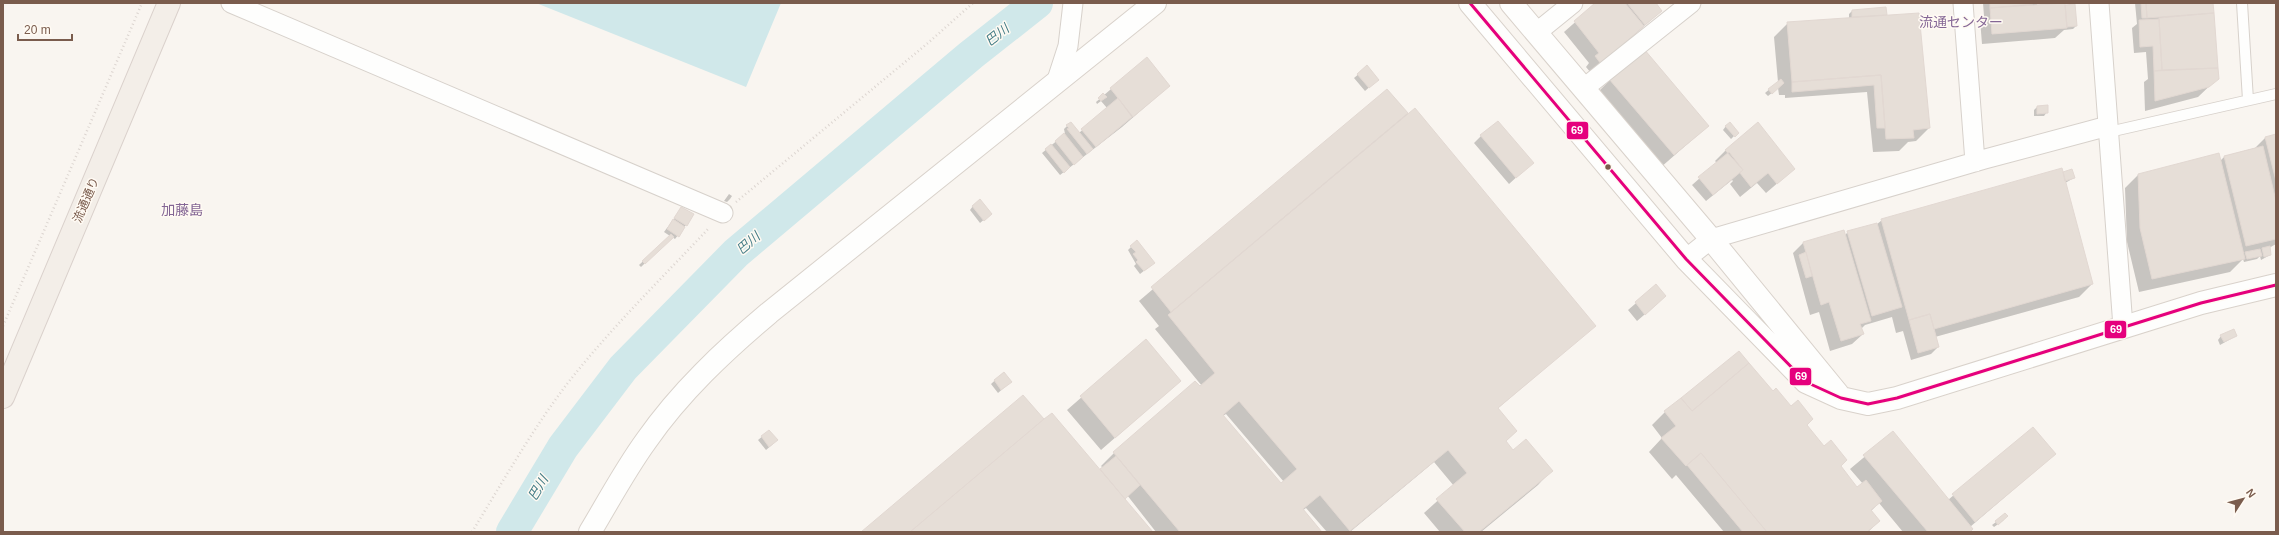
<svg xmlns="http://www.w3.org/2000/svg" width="2279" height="535" viewBox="0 0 2279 535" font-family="Arial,'Noto Sans JP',sans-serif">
  <rect width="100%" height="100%" fill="#f9f5f0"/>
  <path fill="#d0e8ea" d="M536 3H781L746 87Z"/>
  <path fill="#0003" fill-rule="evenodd" d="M1597 3H1654L1661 11 1591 73 1586 67 1589 63 1564 32Z
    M1983 3H2038L2037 5 2064 3 2076 26 2073 29 2064 30 2055 38 1982 44 1980 19 1984 16Z
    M2135 3H2212L2218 78 2198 97 2145 111 2144 82 2148 79 2146 52 2134 53 2132 28 2137 24Z
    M1885 8 1884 16 1929 128 1916 141 1908 142 1899 151 1873 152 1867 92 1785 98V95H1779L1778 88 1768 96 1765 93 1778 82 1774 37 1788 23 1849 19V14L1852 11Z
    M1147 58 1169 86 1122 127 1060 175 1042 153 1065 134 1064 129 1067 126 1079 133 1107 108 1101 101 1097 104 1096 102Z
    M1367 67 1374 83 1365 91 1354 78Z
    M1610 80 1708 126 1660 168 1597 93Z
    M1387 90 1594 326 1497 409 1516 431 1505 442 1513 451 1551 471 1538 485 1481 532H1440L1424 513 1454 486 1434 462 1350 532H1327L1306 508 1302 511 1320 532H1156L1127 495 1120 501 1152 532H862L1044 420 1100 471 1103 468 1101 466 1114 453 1200 388 1202 386 1155 329 1159 326 1139 301ZM1226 414 1284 482 1281 485 1223 416Z
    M2037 107 2047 112 2044 116H2034V110Z
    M1758 123 1794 169 1766 193 1757 183 1740 197 1730 184 1733 181 1732 180 1706 201 1692 185 1717 163 1715 161 1725 151Z
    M1726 126 1734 136 1731 139 1723 130Z
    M2276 135V244L2269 248 2270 255 2261 260 2260 256 2257 259 2244 262 2243 259 2230 272 2139 292 2127 242 2125 188 2138 175 2220 161 2225 156 2255 148 2265 138Z
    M1481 136 1532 163 1509 184 1474 143Z
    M2062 174 2074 178 2065 183 2092 284 2079 297 1935 337 1938 347 1931 354 1911 360 1903 331 1896 333 1892 317 1865 325 1861 329 1863 334 1852 344 1830 351 1819 312 1810 315 1793 253 1803 243 1844 231 1845 235 1848 232 1876 225 1882 220Z
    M729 194 732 196 730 199 727 202 724 201Z
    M973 206 987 217 980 223 970 210Z
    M682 208 686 225 675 239 672 237 641 267 639 265 670 236 664 232Z
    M1131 247 1150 266 1140 274 1134 266 1136 264 1128 250Z
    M1656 286 1658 303 1637 321 1628 310Z
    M2221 336H2236L2220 345 2218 340Z
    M1146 341 1180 381 1101 450 1067 410Z
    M1003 373 1007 385 998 393 991 384Z
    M1773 392 1806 426 1857 488 1863 484 1850 469 1893 433 1948 500 2033 428 2055 454 1970 527 1969 532H1903L1879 503 1871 511 1879 521 1868 532H1724L1676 475 1672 479 1649 452 1662 438 1652 425 1665 412Z
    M769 431 773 444 766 450 758 440Z
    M2004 520 1994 527 1992 525 1996 522Z"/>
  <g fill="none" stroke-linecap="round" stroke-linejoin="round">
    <path stroke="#d0e8ea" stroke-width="32" d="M512 532 563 447 623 368 736 253 971 55 1037 3"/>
  </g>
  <path fill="#e6ded7" stroke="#e2d8d2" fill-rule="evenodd" d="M1595 3H1625L1644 26 1601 64 1595 56 1599 53 1574 21Z
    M1627 3H1656L1662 11 1645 25Z
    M1990 3H2033V4L1990 8Z
    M2065 3 2067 28 1992 34 1990 8Z
    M2141 3H2146L2147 18H2142Z
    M2146 3H2213L2214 13 2147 18Z
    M2075 4 2077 26 2067 27 2065 5Z
    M1886 7 1887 15 1852 17V10Z
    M1919 13 1930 128 1913 130 1914 138 1886 139 1881 75 1792 82 1787 22Z
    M2214 13 2218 68 2162 70 2159 18Z
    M2159 19 2162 70 2154 71 2153 46 2140 47 2139 20Z
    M1644 49 1709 126 1674 155 1609 79Z
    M1147 57 1170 86 1133 117 1110 88Z
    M1367 65 1379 80 1369 88 1357 74Z
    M2218 68 2219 79 2209 87 2155 101 2154 71Z
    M1881 75 1885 128H1877L1874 85 1792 92V82Z
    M1781 79 1784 83 1772 94 1768 89Z
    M1387 89 1408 113 1171 312 1151 287Z
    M1103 93 1107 97 1101 101 1098 98Z
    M1118 98 1132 117 1096 147 1081 129Z
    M2048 105V113L2037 114V106Z
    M1415 108 1596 326 1498 408 1517 431 1506 441 1513 450 1526 439 1553 471 1479 532H1465L1436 499 1467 473 1448 450 1350 531 1320 495 1303 509 1322 532H1180L1113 452 1195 381 1200 386 1215 373 1168 315ZM1239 401 1297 469 1281 483 1223 415Z
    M1498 121 1534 163 1516 178 1480 135Z
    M1071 122 1093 149 1087 154 1067 129 1069 128 1066 125Z
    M1730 122 1739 133 1735 137 1725 126Z
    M1758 122 1795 169 1777 184 1768 173 1751 187 1740 173 1743 170 1725 150Z
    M1064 133 1083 157 1074 165 1055 141Z
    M2276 134V181L2265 137Z
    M1051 144 1070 167 1064 173 1045 149Z
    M2263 146 2276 201V239L2246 246 2224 156Z
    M1729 152 1743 170 1713 195 1698 177Z
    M2219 153 2245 259 2152 279 2140 228 2138 174Z
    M2062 168 2093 284 1934 329 1930 314 1909 320 1881 219Z
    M2072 169 2075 178 2065 181 2063 172Z
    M980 199 992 214 984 221 972 206Z
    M681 207 694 214 687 226 674 218Z
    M673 219 685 227 679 237 667 229Z
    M1877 223 1902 307 1872 316 1847 231Z
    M1844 230 1871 321 1860 324 1864 334 1841 341 1829 302 1821 305 1803 242Z
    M671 234 674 237 645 264 642 261Z
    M1137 240 1155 263 1144 271 1136 262 1138 260 1133 254 1136 252 1130 246Z
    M2270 246 2271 255 2264 257 2262 248Z
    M2260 249 2262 256 2247 259 2245 252Z
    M1806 252 1812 276 1806 278 1799 255Z
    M1656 284 1666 296 1645 315 1635 302Z
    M1930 314 1939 347 1918 353 1909 320Z
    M2234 329 2237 336 2224 342 2220 335Z
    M1146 339 1181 381 1115 438 1080 396Z
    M1739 351 1749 363 1692 411 1681 398Z
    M1749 363 1773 391 1776 388 1791 406 1798 400 1813 419 1807 425 1824 446 1831 440 1847 460 1841 466 1857 487 1866 480 1882 501 1871 510 1880 521 1867 532H1767L1701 453 1686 466 1661 438 1676 426 1664 411 1681 398 1692 411Z
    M1004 372 1012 382 1001 390 994 380Z
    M1023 395 1044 419 910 532H861Z
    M1052 413 1153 532H910L1044 419Z
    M2033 427 2056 454 1975 522 1952 494Z
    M769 430 778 440 769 447 761 436Z
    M1893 431 1973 529 1970 532H1928L1863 455Z
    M1701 453 1767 532H1743L1687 465Z
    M1116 456 1140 485 1125 499 1100 469Z
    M2005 513 2008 516 1998 525 1995 521Z"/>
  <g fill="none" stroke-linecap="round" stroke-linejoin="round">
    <g stroke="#d7d1cb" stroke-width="12">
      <path id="lane" d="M2242 3 2248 100
        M2109 132 2276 94"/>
    </g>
    <g stroke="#d7d1cb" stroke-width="21">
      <path id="street" d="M231 3 723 213
        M1963 3 1975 162
        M2099 3 2123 327
        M1536 33 1573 3
        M1056 83 1068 46 1073 3
        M1583 89 1691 3
        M1686 259 1711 239 1985 159 2108 126"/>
    </g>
    <g stroke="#d9d2cb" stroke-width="24">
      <path id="secondary" d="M1470 3 1686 259 1806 382 1841 398 1868 404 1897 398 2201 303 2276 285
        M1511 3 1711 239 1838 394
        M590 532C608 502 625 470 646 441 680 392 724 351 769 313L1155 3"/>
    </g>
    <g stroke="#dad1cc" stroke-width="24">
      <path id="primary" d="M3 397 169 3"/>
    </g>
    <path stroke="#dcd5d0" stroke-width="2.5" stroke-dasharray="1 3" stroke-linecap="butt" d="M736 202 928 43 973 3
      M3 326 142 3
      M472 532C502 483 532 430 567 384 610 329 661 279 709 228"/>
    <use href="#lane" stroke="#fefefd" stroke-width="10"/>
    <use href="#street" stroke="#fefefd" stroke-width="19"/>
    <use href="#secondary" stroke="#fefefd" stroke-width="22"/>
    <use href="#primary" stroke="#f3eee8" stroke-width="22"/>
    <g stroke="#fffaf3" stroke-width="6">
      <path id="bus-1" d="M1470 3 1686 259 1806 382 1841 398 1868 404 1897 398 2201 303 2276 285"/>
    </g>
    <use href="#bus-1" stroke="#e5007d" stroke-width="3"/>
  </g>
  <circle fill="#7a5c4d" stroke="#fffaf3" stroke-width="1.5" cx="1608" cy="167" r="3.5"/>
  <g text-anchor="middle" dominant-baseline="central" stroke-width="3" stroke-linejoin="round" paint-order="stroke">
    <g font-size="12" fill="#7a5c4d" stroke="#fffaf3">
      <text transform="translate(86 200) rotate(-67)">流通通り</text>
    </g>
    <g font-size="13" font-style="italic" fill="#437c86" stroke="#fffaf3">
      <text transform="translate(997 35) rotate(-38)">巴川</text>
      <text transform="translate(748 243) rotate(-41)">巴川</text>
      <text transform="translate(538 488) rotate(-59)">巴川</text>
    </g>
    <g font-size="14" fill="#846695" stroke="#fffaf3">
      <text x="1961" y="22">流通センター</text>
      <text x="182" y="210">加藤島</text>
    </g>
  </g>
  <g stroke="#fffaf3" stroke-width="1.5">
    <rect x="1566" y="121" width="23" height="19" rx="4" fill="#e5007d"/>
    <rect x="2104" y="320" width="23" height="19" rx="4" fill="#e5007d"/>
    <rect x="1789" y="367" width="23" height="19" rx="4" fill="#e5007d"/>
  </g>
  <g font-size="11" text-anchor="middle" font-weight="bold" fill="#fff">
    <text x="1577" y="134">69</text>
    <text x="2116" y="333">69</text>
    <text x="1801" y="380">69</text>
  </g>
  <rect width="2279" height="535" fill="none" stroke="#7a5c4d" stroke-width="8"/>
  <g transform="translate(2243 499) rotate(54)" stroke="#fffaf3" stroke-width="3" paint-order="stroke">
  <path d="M0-3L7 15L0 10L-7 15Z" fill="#7a5c4d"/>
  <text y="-6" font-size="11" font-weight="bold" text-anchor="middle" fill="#7a5c4d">N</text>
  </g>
  <path d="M18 34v6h54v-6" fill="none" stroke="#7a5c4d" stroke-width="2"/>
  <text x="24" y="34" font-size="12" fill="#7a5c4d" stroke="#fffaf3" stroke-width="3" paint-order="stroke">20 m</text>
</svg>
